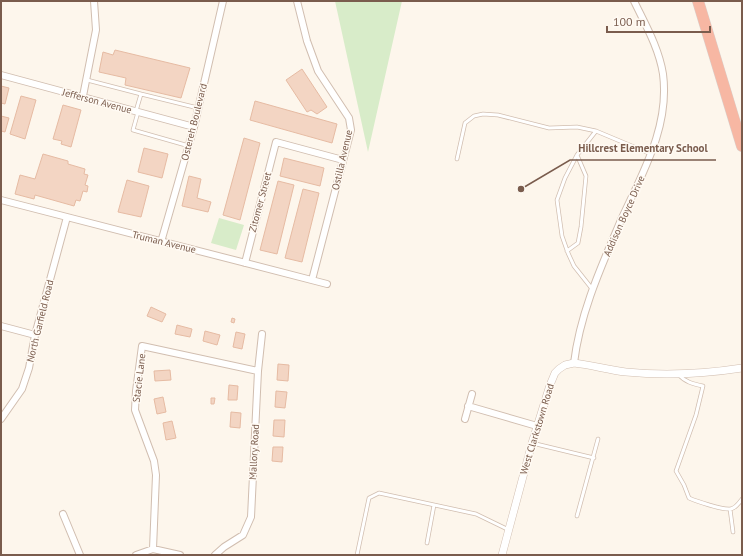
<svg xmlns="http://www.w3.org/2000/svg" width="743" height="556" viewBox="0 0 743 556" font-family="'PT Sans',sans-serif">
  <rect width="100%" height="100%" fill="#fdf6ec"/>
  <path fill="#d8ecc9" d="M335 1H402L368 152Z
    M219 218 244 225 236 250 211 243Z"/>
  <path fill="#f3d5c3" stroke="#e6bba3" d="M115 50 190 68 181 98 125 85 126 78 99 72 103 52 113 55Z
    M302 69 327 107 317 114 311 110 307 112 286 80Z
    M1 86 9 88 5 104 1 103Z
    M21 96 36 100 25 139 10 134Z
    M255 101 337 124 332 143 250 120Z
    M63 105 81 110 71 147 61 144 62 141 53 139Z
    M1 116 9 118 5 132 1 131Z
    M244 138 260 143 240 220 223 215Z
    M144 148 168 154 162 178 138 172Z
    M43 154 68 161V164L85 169 84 174 88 175 85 185 88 186 87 192 83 191 80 201 76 200 74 206 35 195 34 199 15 194 20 175 35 179Z
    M284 158 324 168 320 186 280 176Z
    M189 176 201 179 197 198 211 202 208 212 182 206Z
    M127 180 149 186 141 217 118 212Z
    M278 181 294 185 277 254 260 250Z
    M303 189 319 193 302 262 285 258Z
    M151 307 166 314 162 322 147 316Z
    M232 318 235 319 234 323 231 322Z
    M177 325 192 329 190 337 175 334Z
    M205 331 220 335 217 345 203 341Z
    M236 332 245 334 242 349 233 347Z
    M278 364 289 365 288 381 277 380Z
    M170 370 171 380 155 381 154 371Z
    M229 385 238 386 237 400H228Z
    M276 391 287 392 285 408 275 407Z
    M163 397 166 412 157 414 154 399Z
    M211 398H215L214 404H211Z
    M231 412 241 413 240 428 230 427Z
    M274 420H285L284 437 273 436Z
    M172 421 176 438 166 440 163 423Z
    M273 447H283L282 462 272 461Z"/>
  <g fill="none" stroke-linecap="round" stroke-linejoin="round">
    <g stroke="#d1beb0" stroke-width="4.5">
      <path id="service" d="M87 80 141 94
        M136 111 141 94 198 108
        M138 112 133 130 189 146
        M457 159 465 123 474 116 483 114 498 115 549 128 577 127 596 131
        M567 251 578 243 581 227 586 176 577 155
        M593 290 574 266 568 253 562 236 557 200 565 178 577 155 596 131 651 154
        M678 374C685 382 693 384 703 386L696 415 676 471 684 485 689 498C696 501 722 510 730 509 735 509 739 503 742 499
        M532 443 594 458
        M730 509 733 532
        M577 516 598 439
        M427 543 434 505
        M357 555 369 498 379 493 476 514 509 530"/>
    </g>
    <g stroke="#d1beb0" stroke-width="8">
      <path id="minor" d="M297 1 307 41 318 71 349 118 351 130 312 280
        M1 75 194 127
        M83 96 96 30 94 1
        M1 200 327 284
        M161 242 194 127 223 1
        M245 263 276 142 343 160
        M1 326 35 335
        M574 363C580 313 601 267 621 220 642 174 670 127 663 74 659 48 645 24 634 1
        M468 406 537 426
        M1 419 22 389 29 368 35 335 67 217
        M465 419 472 394
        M63 514 80 555
        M153 549 156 475 154 461 135 410 136 391 142 346 258 371
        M136 555 153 549 180 555
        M215 555 224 547 243 535 251 517 258 371 262 334"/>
    </g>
    <g stroke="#d1beb0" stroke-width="8">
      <path id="tertiary" d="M502 555 532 443 550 385 555 373 559 369 565 365 574 363C592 365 608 370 626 372 665 376 703 374 742 368"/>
    </g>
    <g stroke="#dad1cd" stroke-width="12">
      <path id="motorway" d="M698 1 742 146"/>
    </g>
    <use href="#service" stroke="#fff" stroke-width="3"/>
    <use href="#minor" stroke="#fff" stroke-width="6"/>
    <use href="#tertiary" stroke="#fff" stroke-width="7"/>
    <use href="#motorway" stroke="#f7b7a3" stroke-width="11"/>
  </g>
  <g text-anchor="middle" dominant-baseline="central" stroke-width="3" stroke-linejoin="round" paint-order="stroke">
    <g font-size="10" fill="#7a5c4d" stroke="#fffaf3">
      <text transform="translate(97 101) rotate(15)">Jefferson Avenue</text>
      <text transform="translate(194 122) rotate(-76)">Ostereh Boulevard</text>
      <text transform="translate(342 160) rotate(-77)">Ostilla Avenue</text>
      <text transform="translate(260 202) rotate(-75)">Zitomer Street</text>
      <text transform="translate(624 216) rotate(-66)">Addison Boyce Drive</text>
      <text transform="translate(164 242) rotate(14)">Truman Avenue</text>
      <text transform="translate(40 321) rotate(-76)">North Garfield Road</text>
      <text transform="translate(139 378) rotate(-83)">Stacie Lane</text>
      <text transform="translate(537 429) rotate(-73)">West Clarkstown Road</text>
      <text transform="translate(254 452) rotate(-87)">Mallory Road</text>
    </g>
  </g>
  <path fill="none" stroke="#7a5c4d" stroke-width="1.5" d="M521 189L570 160H716"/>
  <circle fill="#7a5c4d" stroke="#fffaf3" stroke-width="1.5" cx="521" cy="189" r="4"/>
  <g font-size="11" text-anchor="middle" font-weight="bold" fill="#7a5c4d" stroke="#fffaf3" stroke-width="3" stroke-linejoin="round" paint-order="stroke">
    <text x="643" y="152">Hillcrest Elementary School</text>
  </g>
  <rect width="743" height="556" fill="none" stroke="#7a5c4d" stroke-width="4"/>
  <path d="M607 26v6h103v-6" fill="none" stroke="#7a5c4d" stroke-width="2"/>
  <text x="613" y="26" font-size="12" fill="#7a5c4d" stroke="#fffaf3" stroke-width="3" paint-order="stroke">100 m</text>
</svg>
